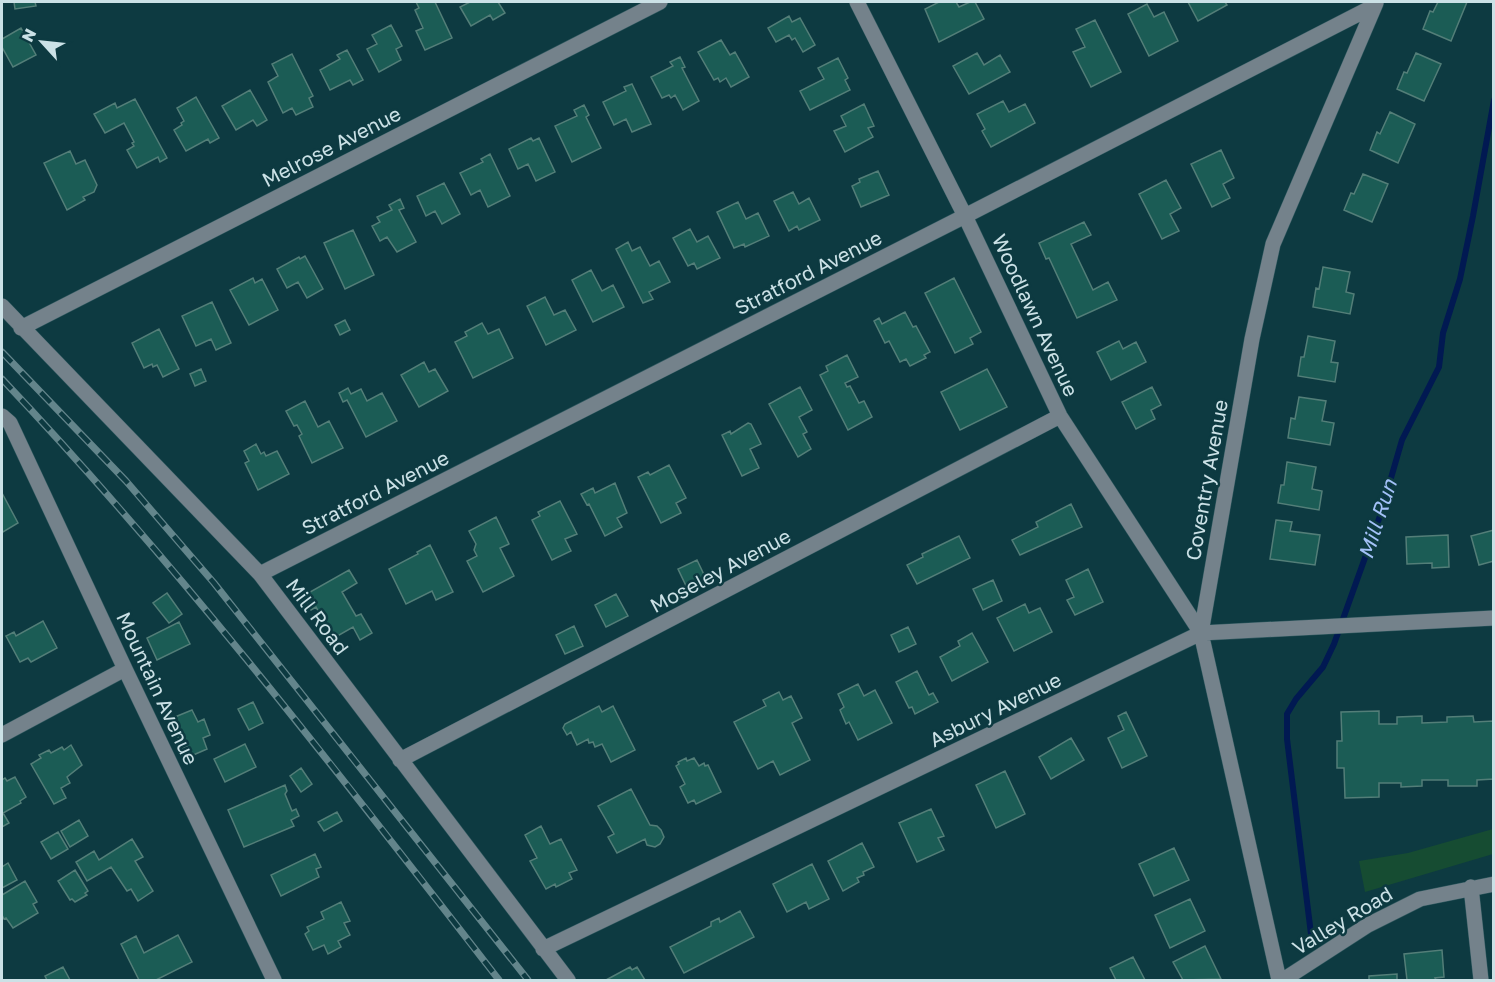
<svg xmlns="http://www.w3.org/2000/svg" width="1495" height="982" viewBox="0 0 1495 982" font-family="'Golos Text',sans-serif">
  <rect width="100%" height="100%" fill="#0d3a41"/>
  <path fill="#164c32" d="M1493 829V854L1365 892 1359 861 1408 853Z"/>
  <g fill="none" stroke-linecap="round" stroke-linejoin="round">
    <path stroke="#011952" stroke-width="6" d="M1311 934 1287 739V714L1296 699 1323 667 1334 644 1380 516 1402 440 1439 367 1443 333 1460 279 1473 216 1494 100"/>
  </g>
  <path fill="#1b5c55" stroke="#537e78" stroke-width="1.5" d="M14 2H35L36 6 15 9Z
    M416 2H435L452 38 425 50 416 31 423 28 415 10 419 8Z
    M470 2H498L505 13 493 20 490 15 471 26 460 7Z
    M939 2H956L959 7 970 2H975L984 19 939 42 925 9Z
    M1188 2H1225L1227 5 1198 21Z
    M1438 2H1467L1451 41 1423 29 1430 11 1433 12Z
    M1147 4 1154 17 1164 12 1178 41 1149 56 1128 14Z
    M789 16 792 22 800 18 815 45 803 52 795 38 792 40 789 35 776 42 768 28Z
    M1095 20 1121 72 1091 87 1073 52 1085 47 1076 29Z
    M391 25 402 46 396 49 401 60 379 72 367 49 377 44 372 35Z
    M21 28 36 55 13 67 2 47V39Z
    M721 40 730 55 735 52 749 77 731 87 726 78 720 82 718 78 714 80 698 52Z
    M347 50 363 80 353 85 350 80 330 90 320 70 340 59 337 55Z
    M977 53 984 65 1000 55 1010 72 969 94 953 66Z
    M1416 53 1441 64 1424 101 1397 89 1404 72 1407 73Z
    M292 54 313 96 309 98 313 107 296 115 292 108 283 113 268 82 278 76 272 64Z
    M680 57 685 67 682 68 699 101 683 110 675 95 671 98 669 95 662 98 651 77 673 66 670 62Z
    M838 58 848 78 845 80 850 90 810 110 800 91 824 79 818 68Z
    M632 84 651 124 632 132 626 119 614 125 603 102 626 91 624 87Z
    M250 90 267 120 257 126 253 120 236 130 222 106Z
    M196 97 219 138 210 143 208 139 186 151 174 130 182 125 181 123 184 121 177 108Z
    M135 99 167 158 160 162 158 157 137 168 127 150 134 146 132 143 134 142 124 123 105 133 94 114 115 103 117 108Z
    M1003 101 1009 112 1025 104 1035 123 991 147 982 131 985 129 977 114Z
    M864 104 874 126 868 128 873 137 845 152 834 131 846 126 841 116Z
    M584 105 589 115 586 117 601 148 572 162 555 126 577 116 574 110Z
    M1390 112 1415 124 1398 163 1370 150 1377 132 1380 134Z
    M531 138 533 141 539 138 555 172 536 181 528 164 518 169 509 149Z
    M1221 150 1234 178 1223 184 1230 198 1212 207 1191 164Z
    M70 151 76 164 85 160 97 185 94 192 83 197 85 200 67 210 44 163Z
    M490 154 510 196 488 207 480 190 471 195 460 173 483 162 481 159Z
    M878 171 889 195 861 207 852 186 860 182 859 179Z
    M1363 174 1388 184 1372 222 1344 210 1351 193 1354 194Z
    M1166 180 1181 208 1170 214 1179 231 1162 239 1139 194Z
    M444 183 460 214 442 224 435 211 426 216 417 196Z
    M793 192 799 204 809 198 820 220 799 230 797 226 789 231 774 201Z
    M400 199 404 208 399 210 416 242 397 252 387 237 380 241 372 226 380 222 377 217 392 210 389 205Z
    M738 202 746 219 758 213 769 236 745 247 744 244 734 248 717 212Z
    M1084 222 1091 235 1071 244 1093 290 1108 282 1117 300 1077 318 1049 258 1046 259 1039 243Z
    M690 229 697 242 708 236 720 258 697 269 694 263 688 266 673 238Z
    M353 230 374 275 345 289 324 243Z
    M628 242 632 251 640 247 650 266 659 261 670 282 649 292 653 299 643 303 616 249Z
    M305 256 323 289 307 298 298 282 287 288 277 269 299 257 300 259Z
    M1323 267 1350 272 1346 292 1354 294 1350 314 1313 307 1316 288 1319 289Z
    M591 270 602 291 613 285 624 307 593 322 572 280Z
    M253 278 255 283 262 279 278 310 249 325 230 290Z
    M954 278 981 332 970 338 973 344 955 353 925 293Z
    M545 297 554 315 565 310 576 330 546 345 527 306Z
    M212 302 231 343 216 350 211 339 196 346 182 316Z
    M905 312 913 327 916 326 930 352 924 355 926 358 910 366 906 359 900 362 889 341 885 343 874 321 879 318 882 324Z
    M345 320 350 330 340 335 335 325Z
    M482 323 488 334 499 329 513 358 473 378 455 342 467 336 465 332Z
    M159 329 179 369 163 377 157 365 153 367 152 364 144 368 132 343Z
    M1308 336 1335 341 1331 362 1338 363 1335 382 1298 376 1301 357H1304Z
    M1119 341 1123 349 1136 342 1146 362 1111 380 1097 352Z
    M847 355 858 377 845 383 847 387 850 386 859 403 864 401 872 417 848 430 820 375 828 371 826 366Z
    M424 362 429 372 435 369 448 391 419 407 401 375Z
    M201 369 206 381 195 386 190 374Z
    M987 369 1007 407 960 430 941 392Z
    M800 387 812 410 799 417 807 432 803 434 811 449 798 457 769 404Z
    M1152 387 1161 405 1151 410 1155 419 1136 429 1122 402Z
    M348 388 351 394 361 389 367 401 382 393 397 421 366 437 347 400 343 402 339 393Z
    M1299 397 1326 401 1322 421 1334 423 1330 445 1288 438 1291 418 1295 419Z
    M305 401 318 427 329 421 343 448 312 463 299 436 302 434 297 425 294 426 286 411Z
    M748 423 751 424 761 444 750 449 759 468 742 476 722 435 730 431 731 434Z
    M256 444 261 454 264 452 266 456 277 451 289 474 258 490 245 463 249 461 244 451Z
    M1287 462 1316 467 1312 489 1322 491 1319 510 1278 503 1281 485H1284Z
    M669 465 686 498 676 503 681 513 661 523 638 477 648 472 650 475Z
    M615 483 627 513 617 518 622 527 605 536 589 504 587 505 581 494 593 488 595 493Z
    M2 493 18 523 3 532 2 530Z
    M560 501 577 534 565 539 571 551 552 560 532 520 540 516 538 512Z
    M1071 504 1082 527 1020 555 1012 540 1038 527 1036 522Z
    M496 517 509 544 500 548 514 576 483 592 467 561 477 556 474 550 476 544 469 531Z
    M1276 520 1292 522 1290 531 1320 535 1315 565 1270 559Z
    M1494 530V561L1479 565 1471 536Z
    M1448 535 1449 567 1432 568V563L1407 564 1406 537Z
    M959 536 970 558 917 584 907 565 923 557 922 554Z
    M430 545 453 592 436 600 432 591 406 604 389 569 418 554 417 552Z
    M697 560 708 583 689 592 678 569Z
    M1088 569 1103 602 1075 615 1067 600 1074 597 1066 580Z
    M349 570 357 583 342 592 356 616 361 614 372 633 360 640 353 627 334 638 316 607 311 610 303 596Z
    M993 580 1002 601 983 610 973 589Z
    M167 593 182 614 169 623 153 603Z
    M616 594 628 616 606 627 595 605Z
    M1025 604 1029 613 1040 608 1052 632 1014 651 997 618Z
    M43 621 57 648 31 662 28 658 20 662 6 636 14 632 16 636Z
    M179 622 190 644 157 660 147 638Z
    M574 626 583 646 565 654 556 635Z
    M908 627 916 644 899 652 891 635Z
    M972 633 988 662 952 681 940 657 960 646 958 641Z
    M917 671 929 695 933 693 938 702 915 714 912 707 909 708 896 682Z
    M858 684 864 696 875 690 892 723 858 740 849 722 846 724 840 710 844 707 838 694Z
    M779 692 783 700 791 696 802 718 792 723 810 760 780 775 773 761 758 769 734 722 766 706 763 700Z
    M253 702 263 723 249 730 238 709Z
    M599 706 602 712 613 706 635 750 611 762 602 744 595 747 593 742 589 743 588 739 577 745 571 732 567 735 563 728 565 724Z
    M192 710 198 722 204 719 210 735 203 738 207 749 191 756 187 746 183 748 170 719Z
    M1379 711V724H1397V717L1422 716V723L1447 722V717L1473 716 1474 722 1494 721V779L1477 780V786H1448V780H1422V786L1401 787V783H1379V797L1345 798 1344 768H1337V741H1342L1341 712Z
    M1126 712 1147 756 1122 768 1108 738 1124 730 1118 716Z
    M1071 738 1084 760 1051 779 1039 757Z
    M245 744 256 767 225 782 214 759Z
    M71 745 82 765 67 777 70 783 61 788 66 798 54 804 31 764 41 758 39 755 49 750 51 753 62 747 64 750Z
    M686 758 687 761 694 758 699 766 704 763 705 766 708 765 721 792 696 804 694 800 688 803 680 787 685 784 676 766 679 764 678 762Z
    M301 768 312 784 301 792 290 776Z
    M1005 771 1025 814 996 828 976 785Z
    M15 777 26 797 20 801 21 803 3 813 9 823 2 827V780L5 778 7 781Z
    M285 785 287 791 285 794 292 811 296 809 299 816 291 820 294 826 244 847 228 810Z
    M631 789 650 825 657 826 661 830 664 837 660 844 655 847 647 845 645 839 617 853 608 837 614 834 598 806Z
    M931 809 944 836 938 838 944 850 917 862 899 823Z
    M337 812 342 821 324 831 318 822Z
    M79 820 88 836 70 847 61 831Z
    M541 826 550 844 561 839 577 870 569 873 572 879 556 887 555 884 546 889 530 861 537 858 525 835Z
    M58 832 68 849 51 859 41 842Z
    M132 839 143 857 135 861 153 891 138 901 131 889 127 891 111 867 87 881 76 862 94 851 99 860Z
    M862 843 874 867 863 872 864 875 857 878 859 882 843 891 828 861Z
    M1174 848 1189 880 1154 896 1139 864Z
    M315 854 321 867 316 869 319 877 281 896 271 875Z
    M8 863 17 880 2 888V867Z
    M812 864 829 899 809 909 806 902 787 912 773 884Z
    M75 870 88 891 85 893 87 895 75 902 72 899 70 900 58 881Z
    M25 881 37 902 33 904 38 913 13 928 6 918 4 919 2 915V895Z
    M1190 899 1205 931 1170 948 1155 915Z
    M341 902 350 921 344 923 350 935 338 941 341 947 328 954 324 945 313 950 305 934 309 931 307 927 324 919 321 912Z
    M740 911 754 937 684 973 670 947 711 926V922L719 918 720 922Z
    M178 935 192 962 156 980H139L121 944 136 936 144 953Z
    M1205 946 1221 979 1183 980 1173 962Z
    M1442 950 1444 977 1435 978 1436 980H1407L1404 954Z
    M1133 957 1145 980H1116L1110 968Z
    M63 967 70 980H47L45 976Z
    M630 967 632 970 637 967 645 980H606Z
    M1397 974V980H1369V976Z"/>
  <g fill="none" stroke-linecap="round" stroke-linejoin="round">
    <g stroke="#2f585f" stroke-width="16">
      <path id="minor" d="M857 2 965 216 1060 416 1201 633
        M2 306 260 574 568 980
        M21 328 660 2
        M2 416 10 423 125 669 274 980
        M260 574 965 216 1374 6
        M2 735 125 669
        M400 760 1060 416
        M1471 887 1481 980
        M543 949 1201 633 1494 618
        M1279 980 1201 633 1252 339 1273 244 1376 3
        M1283 980 1368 925 1420 899 1494 884"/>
    </g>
    <use href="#minor" stroke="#74828b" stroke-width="15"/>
    <g stroke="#63858b" stroke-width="7">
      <path id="rail" d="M2 352 126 481 214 583 528 980
        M2 379C181 568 340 775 499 980"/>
    </g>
    <use href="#rail" stroke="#0d3a41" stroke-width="4.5" stroke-dasharray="14" stroke-linecap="butt"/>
  </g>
  <g text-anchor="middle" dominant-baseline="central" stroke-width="5" stroke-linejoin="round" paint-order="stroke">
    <g font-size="20" fill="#cbe1e6" stroke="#0d3a41">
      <text transform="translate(331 146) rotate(-27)">Melrose Avenue</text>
      <text transform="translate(808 272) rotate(-27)">Stratford Avenue</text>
      <text transform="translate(1036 315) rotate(65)">Woodlawn Avenue</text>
      <text transform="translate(1206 480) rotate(-80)">Coventry Avenue</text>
      <text transform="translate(375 492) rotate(-27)">Stratford Avenue</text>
      <text transform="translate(720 570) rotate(-28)">Moseley Avenue</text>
      <text transform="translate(318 616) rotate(53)">Mill Road</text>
      <text transform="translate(158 688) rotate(65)">Mountain Avenue</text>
      <text transform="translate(995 709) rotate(-26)">Asbury Avenue</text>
      <text transform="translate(1342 920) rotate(-31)">Valley Road</text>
    </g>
    <g font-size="21" font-style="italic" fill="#a3c1f7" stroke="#0d3a41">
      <text transform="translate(1377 519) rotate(-72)">Mill Run</text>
    </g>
  </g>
  <rect width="1495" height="982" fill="none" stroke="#cbe1e6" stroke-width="6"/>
  <g transform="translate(42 42) rotate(297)" stroke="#0d3a41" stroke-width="4.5" paint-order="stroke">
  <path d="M0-4.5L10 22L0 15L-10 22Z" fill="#cbe1e6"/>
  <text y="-9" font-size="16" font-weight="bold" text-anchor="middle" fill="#cbe1e6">N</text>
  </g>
</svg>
